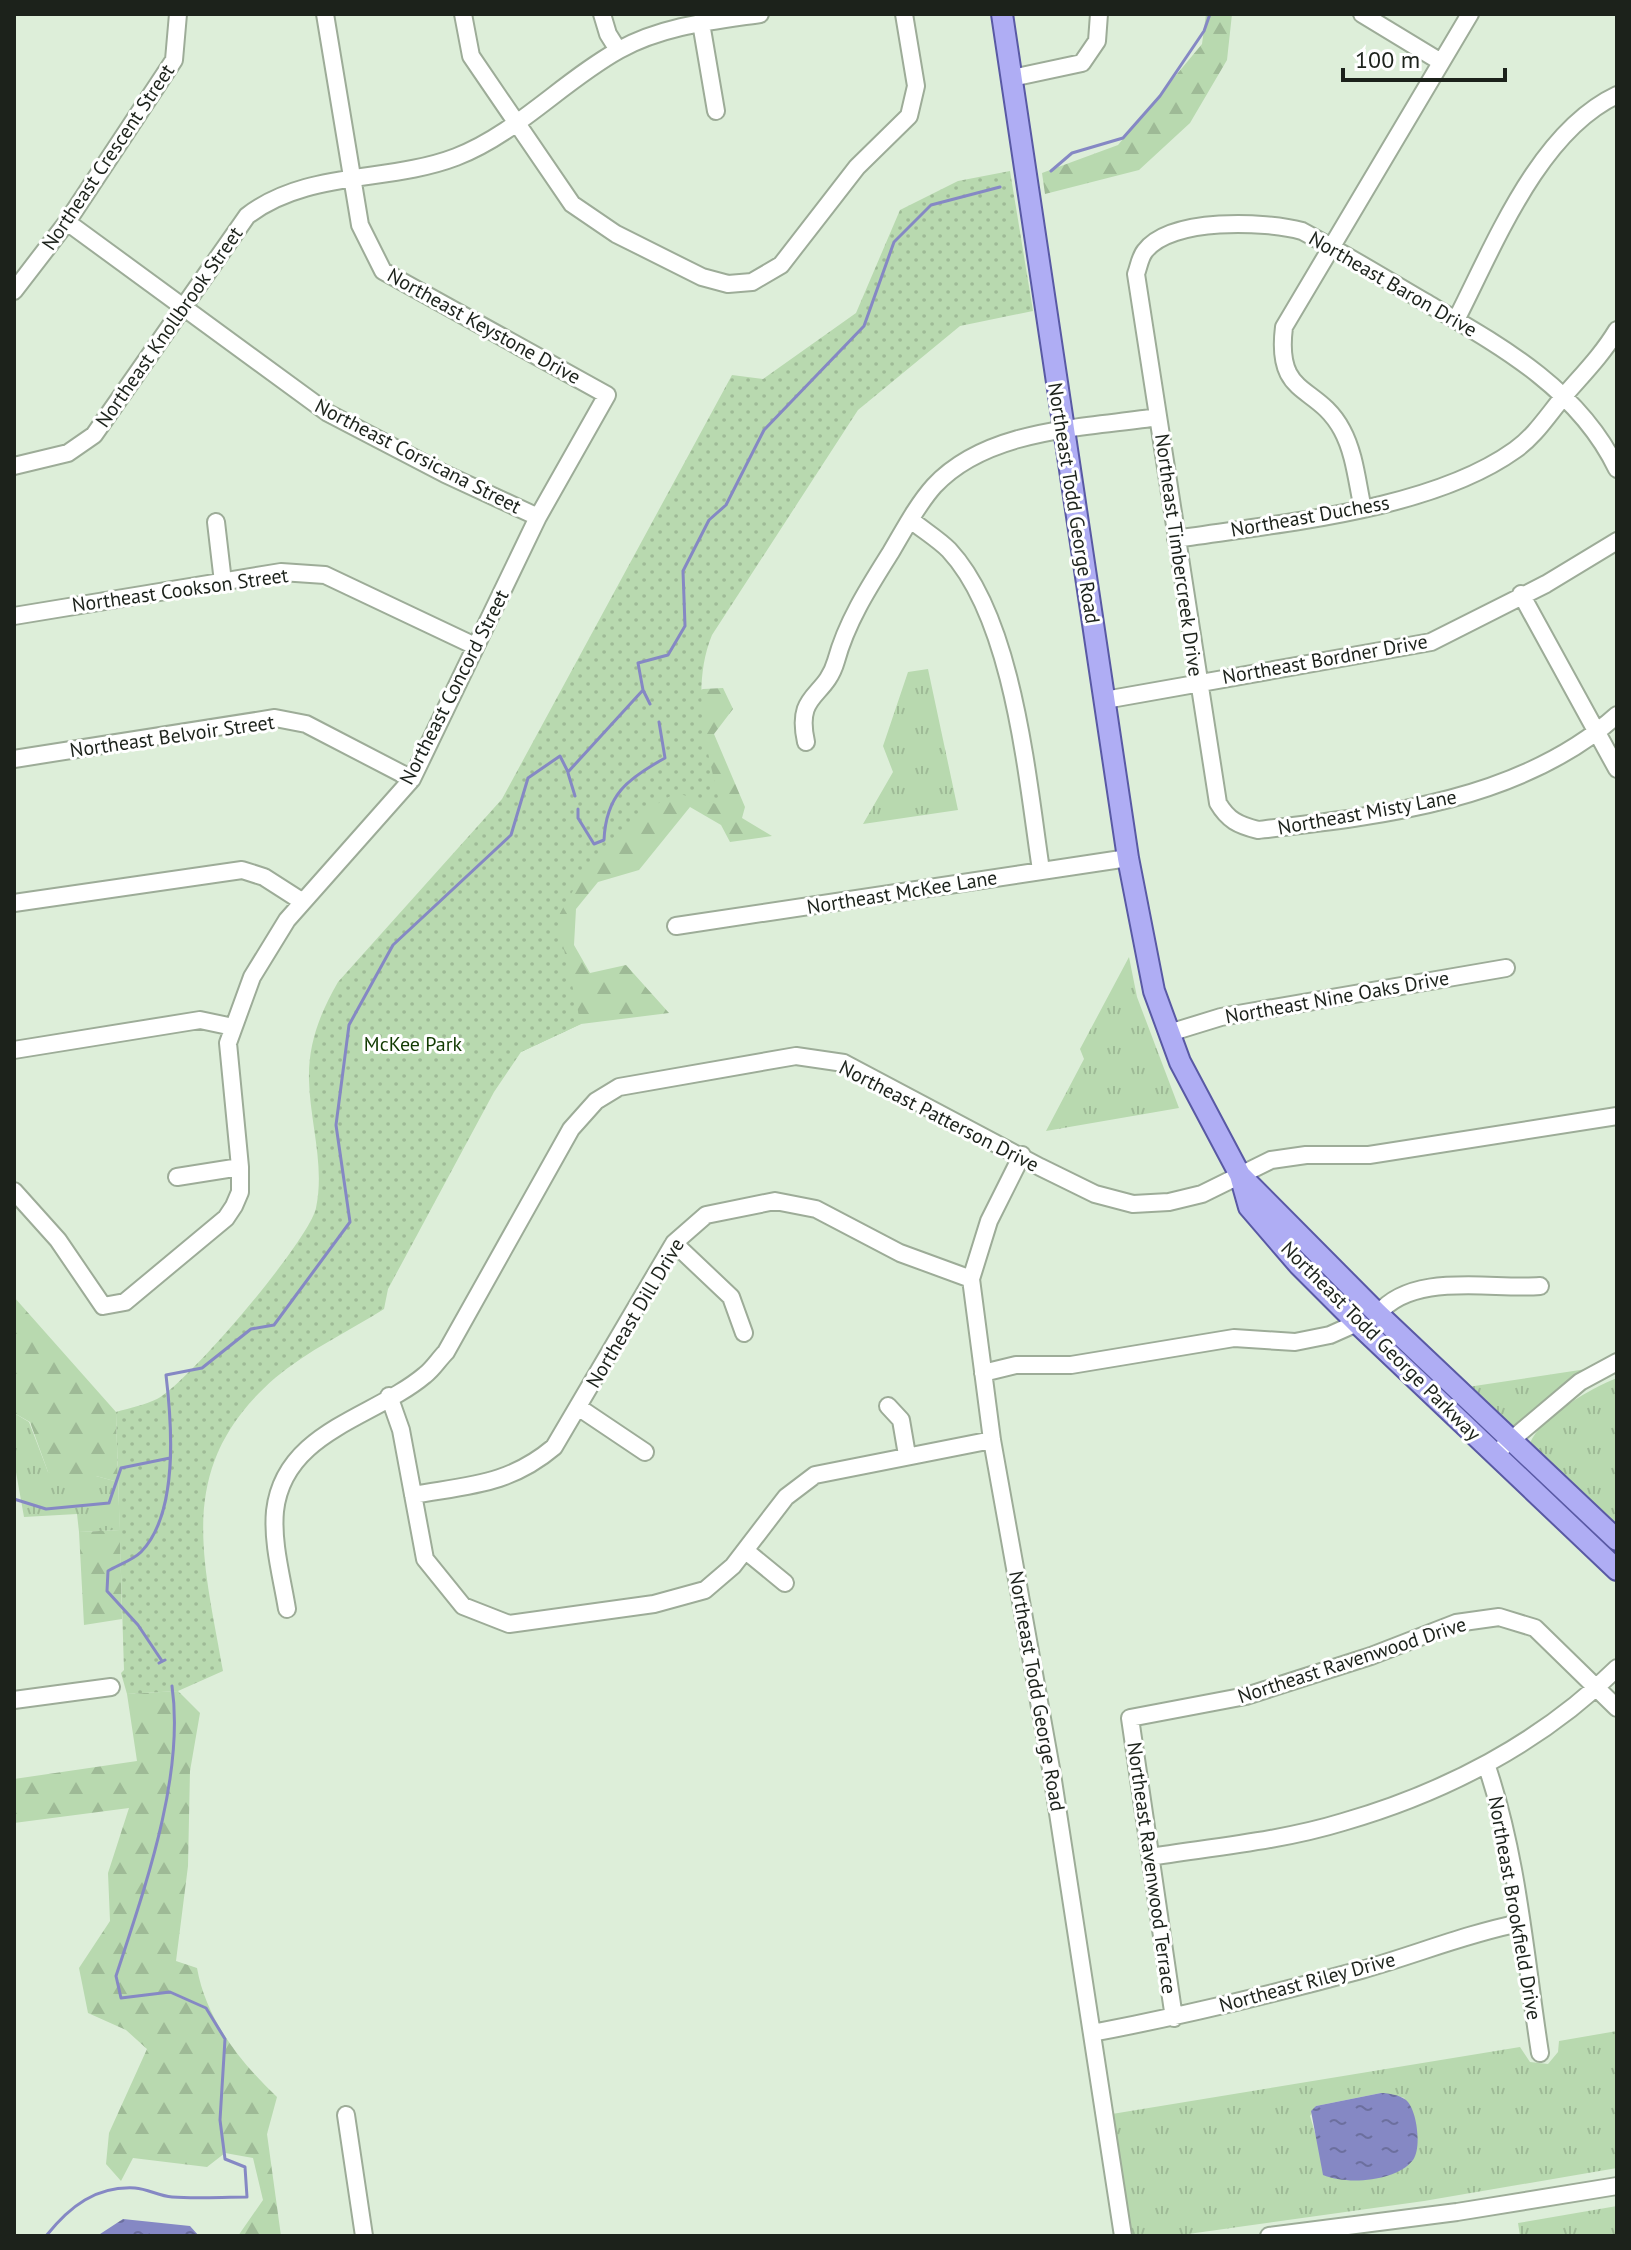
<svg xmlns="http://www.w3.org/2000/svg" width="1631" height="2250" viewBox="0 0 1631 2250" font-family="'PT Sans',sans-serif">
  <defs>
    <pattern id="grass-tufts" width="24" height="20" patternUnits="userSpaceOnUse" patternTransform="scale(2)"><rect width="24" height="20" fill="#b8d9af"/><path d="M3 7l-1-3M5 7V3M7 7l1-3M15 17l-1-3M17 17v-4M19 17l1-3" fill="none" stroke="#9eba96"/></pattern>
    <pattern id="forest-firs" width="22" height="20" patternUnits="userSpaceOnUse" patternTransform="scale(2)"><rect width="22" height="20" fill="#b8d9af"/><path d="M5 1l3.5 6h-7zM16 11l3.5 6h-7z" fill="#9eba96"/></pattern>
    <pattern id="park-dots" width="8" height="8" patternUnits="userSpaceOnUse" patternTransform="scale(2)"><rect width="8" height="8" fill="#b8d9af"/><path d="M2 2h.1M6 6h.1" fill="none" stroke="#9eba96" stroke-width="1.8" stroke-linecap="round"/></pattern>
    <pattern id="water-ripples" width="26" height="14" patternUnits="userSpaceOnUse" patternTransform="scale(2)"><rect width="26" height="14" fill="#8588c4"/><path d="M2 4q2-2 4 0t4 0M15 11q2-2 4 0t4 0" fill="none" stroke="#6c6f9e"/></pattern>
  </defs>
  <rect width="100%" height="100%" fill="#ddeed9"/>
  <path fill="url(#grass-tufts)" fill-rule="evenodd" d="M928 669 958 810 863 824 893 772 883 746 908 672Z
    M1129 957 1137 997 1179 1108 1046 1131 1084 1059 1080 1049Z
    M1593 1368 1512 1429 1461 1388Z
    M1617 1378V1538L1529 1449C1531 1422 1593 1387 1617 1378Z
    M14 1413 29 1422 48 1472 96 1476 118 1482 120 1530 79 1532 77 1514 24 1517 14 1461Z
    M1617 2031V2168L1424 2201 1174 2236H1131L1112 2114 1520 2047 1530 2062 1548 2064 1558 2052 1559 2041ZM1381 2093 1405 2098 1319 2146 1310 2116 1316 2106Z
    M1617 2206V2236H1520L1518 2223Z"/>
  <path fill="url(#forest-firs)" d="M1206 14H1232L1227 60 1190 123 1139 170 1045 194 1042 173 1118 145 1202 44Z
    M723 688 733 709 714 734 745 807 742 818 772 836 730 842 721 825 690 807 639 870 598 882 576 909 574 945 590 973 626 965 669 1013 581 1024 521 1052 479 922 686 696 703 689Z
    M14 1297 116 1412 118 1482 96 1476 83 1486 48 1472 30 1422 14 1413Z
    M120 1530 122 1619 84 1625 79 1532Z
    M178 1691 200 1713 190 1771 188 1866 176 1961 197 1968C206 2019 240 2062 277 2097L267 2134 281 2236H238L263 2200 253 2158 225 2153 207 2167 133 2158 121 2181 106 2164 109 2133 147 2049 126 2030 88 2013 79 1968 110 1921 108 1873 129 1808 14 1823V1779L137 1761 127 1694Z"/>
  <path fill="url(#park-dots)" d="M1010 171 1033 311 960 326 858 410 712 635C690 689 707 750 720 805L676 793C613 827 590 858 557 919L581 1024 521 1052 494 1092 388 1289 384 1309C349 1331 307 1351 275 1378 174 1466 203 1556 223 1671L178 1691 127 1694 121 1673 124 1670 116 1412C129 1408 145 1405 157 1399 188 1383 309 1241 316 1208 325 1165 310 1123 309 1080 308 1044 320 1013 338 982L502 799 732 375 763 379 856 313 900 210 958 181Z"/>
  <path fill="url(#water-ripples)" d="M1381 2093C1389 2093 1399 2095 1406 2100 1417 2109 1422 2148 1413 2160 1396 2182 1346 2185 1323 2175L1311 2111 1316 2106Z
    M123 2219 190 2226 199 2236H97Z"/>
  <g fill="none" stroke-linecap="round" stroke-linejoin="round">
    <path stroke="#8588c4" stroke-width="3" d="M1051 171 1072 153 1123 138 1160 96 1204 31 1210 14
      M643 690 650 704
      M568 773 575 796
      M578 809V818L594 844 604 840C606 795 627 779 665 758L659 722
      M14 1305V1319
      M14 1499 46 1509 109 1503 121 1468 170 1458
      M162 1661 138 1625 107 1591 108 1571C118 1565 133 1560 141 1552 179 1513 172 1425 166 1375L202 1368 251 1329 274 1325 350 1222 336 1125 349 1025 393 945 511 835 528 778 560 756 568 772 643 690 638 663 668 655 685 626 683 571 709 520 726 505 764 430 864 326 894 242 931 205 1000 187
      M159 1663 165 1660
      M46 2236C70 2206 96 2186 135 2188 148 2189 159 2196 172 2197 197 2199 222 2197 247 2197L245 2167 225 2159 220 2120 225 2039 206 2008 170 1992 121 1998 116 1976C144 1890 185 1777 172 1686"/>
    <g stroke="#9dac98" stroke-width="20">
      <path id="minor" d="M463 14 471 56 572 204 616 234 702 277 728 284 752 282 781 265 857 167 909 116 916 86 904 14
        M602 14 608 34 618 50
        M1362 14 1441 62
        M701 23 716 111
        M1012 78 1082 63 1097 41 1099 14
        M67 222 328 413 445 474 538 517
        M14 291 67 222 174 60 178 14
        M1456 320C1494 246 1538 132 1617 95
        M14 466 68 453 94 435 247 216C306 170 388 183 456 157 516 134 563 81 619 50 662 26 712 21 760 14
        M1617 469C1578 388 1499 345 1425 302 1384 278 1343 253 1302 231 1265 221 1171 217 1145 251 1140 257 1139 266 1136 274L1218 803C1228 820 1238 825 1258 830 1380 816 1521 801 1617 715
        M1363 509C1357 483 1355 454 1342 430 1317 383 1275 399 1284 327L1470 14
        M911 520C923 530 938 539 949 550 1014 620 1027 778 1041 870
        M216 522 223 582
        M1176 539C1278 523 1430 511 1515 450 1535 436 1548 415 1564 396 1583 374 1602 355 1617 330
        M1521 594 1617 769
        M14 616 281 572 325 575 475 646
        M1105 700 1431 642 1546 584 1617 541
        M806 742C795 692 825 699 836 661 847 621 869 587 891 552 904 530 917 505 934 486 988 428 1086 428 1158 417
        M14 759 275 718 306 724 412 779
        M14 903 242 870 264 877 303 902
        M676 926 1128 858
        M1169 1033 1221 1017 1506 968
        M14 1050 200 1020 233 1027
        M1022 1155 989 1221 971 1279 992 1440 1052 1774 1123 2236
        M177 1177 240 1167
        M14 1191 58 1240 103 1306 125 1302 226 1218 234 1206 240 1192V1167L228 1043 252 977 287 920 412 779 538 517 607 395 383 271 360 225 325 14
        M674 1243 731 1297 744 1333
        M1378 1314C1413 1271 1491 1290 1540 1286
        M983 1373 1016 1365H1071L1234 1338 1295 1342 1330 1335 1357 1323
        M389 1396 401 1430 425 1559 463 1606 509 1624 654 1604 705 1590 733 1566 786 1497 815 1475 992 1440
        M888 1406 901 1420 907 1455
        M578 1407 645 1452
        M1503 1447 1580 1382 1617 1362
        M413 1495C469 1485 509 1485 554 1447L674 1243 706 1215 775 1201 816 1209 900 1253 971 1279
        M746 1551 785 1583
        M287 1609C282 1578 272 1543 275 1511 284 1431 374 1418 425 1375 433 1369 439 1359 446 1352L571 1129 596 1101 619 1087 796 1056 844 1063 1040 1167 1095 1194 1133 1204 1169 1202 1202 1194 1271 1160 1306 1155H1369L1617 1116
        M14 1700 111 1687
        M1486 1764C1518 1856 1525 1957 1540 2053
        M1150 1857C1214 1847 1281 1841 1343 1822 1444 1793 1541 1743 1617 1668
        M1174 2018 1130 1718 1246 1696 1371 1656 1456 1623 1499 1617 1535 1628 1617 1708
        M1092 2033C1182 2016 1273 1994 1361 1970 1415 1955 1465 1934 1520 1923
        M346 2115 364 2236
        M1269 2236 1457 2212 1617 2186"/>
    </g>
    <g stroke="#5959a4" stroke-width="24">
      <path id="major" d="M1002 14 1128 858 1154 991 1180 1062 1240 1175 1249 1207 1299 1265 1357 1323 1617 1570
        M1241 1176 1378 1314 1617 1540"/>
    </g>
    <use href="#minor" stroke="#fff" stroke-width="16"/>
    <use href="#major" stroke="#afadf4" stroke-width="20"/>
  </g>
  <g text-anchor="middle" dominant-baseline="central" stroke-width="6" stroke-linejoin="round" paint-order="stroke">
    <g font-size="20" fill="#1c221b" stroke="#fff">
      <text transform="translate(108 157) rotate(-56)">Northeast Crescent Street</text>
      <text transform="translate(1393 284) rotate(30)">Northeast Baron Drive</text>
      <text transform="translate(484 326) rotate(29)">Northeast Keystone Drive</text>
      <text transform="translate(169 327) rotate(-55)">Northeast Knollbrook Street</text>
      <text transform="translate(418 456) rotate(27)">Northeast Corsicana Street</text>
      <text transform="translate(1074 503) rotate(81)">Northeast Todd George Road</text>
      <text transform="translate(1310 516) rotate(-10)">Northeast Duchess</text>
      <text transform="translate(1179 555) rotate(82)">Northeast Timbercreek Drive</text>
      <text transform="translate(180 590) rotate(-8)">Northeast Cookson Street</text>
      <text transform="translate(1325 659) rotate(-10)">Northeast Bordner Drive</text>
      <text transform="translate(454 687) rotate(-63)">Northeast Concord Street</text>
      <text transform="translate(172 736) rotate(-8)">Northeast Belvoir Street</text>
      <text transform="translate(1367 812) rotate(-10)">Northeast Misty Lane</text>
      <text transform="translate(902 892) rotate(-9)">Northeast McKee Lane</text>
      <text transform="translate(1337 997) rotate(-10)">Northeast Nine Oaks Drive</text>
      <text transform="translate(939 1116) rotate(27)">Northeast Patterson Drive</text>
      <text transform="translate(635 1313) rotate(-59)">Northeast Dill Drive</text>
      <text transform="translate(1381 1341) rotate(45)">Northeast Todd George Parkway</text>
      <text transform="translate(1352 1660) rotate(-18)">Northeast Ravenwood Drive</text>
      <text transform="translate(1037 1691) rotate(80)">Northeast Todd George Road</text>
      <text transform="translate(1152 1868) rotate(82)">Northeast Ravenwood Terrace</text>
      <text transform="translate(1515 1908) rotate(80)">Northeast Brookfield Drive</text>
      <text transform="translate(1307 1982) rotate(-15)">Northeast Riley Drive</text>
    </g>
    <g font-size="20" fill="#113a01" stroke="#fff">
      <text x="413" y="1044">McKee Park</text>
    </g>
  </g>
  <rect width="1631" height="2250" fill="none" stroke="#1c221b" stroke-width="32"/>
  <path d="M1343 68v12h162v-12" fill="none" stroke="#1c221b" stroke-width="4"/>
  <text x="1355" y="68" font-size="24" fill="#1c221b" stroke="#ffffff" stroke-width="6" paint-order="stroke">100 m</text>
</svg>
